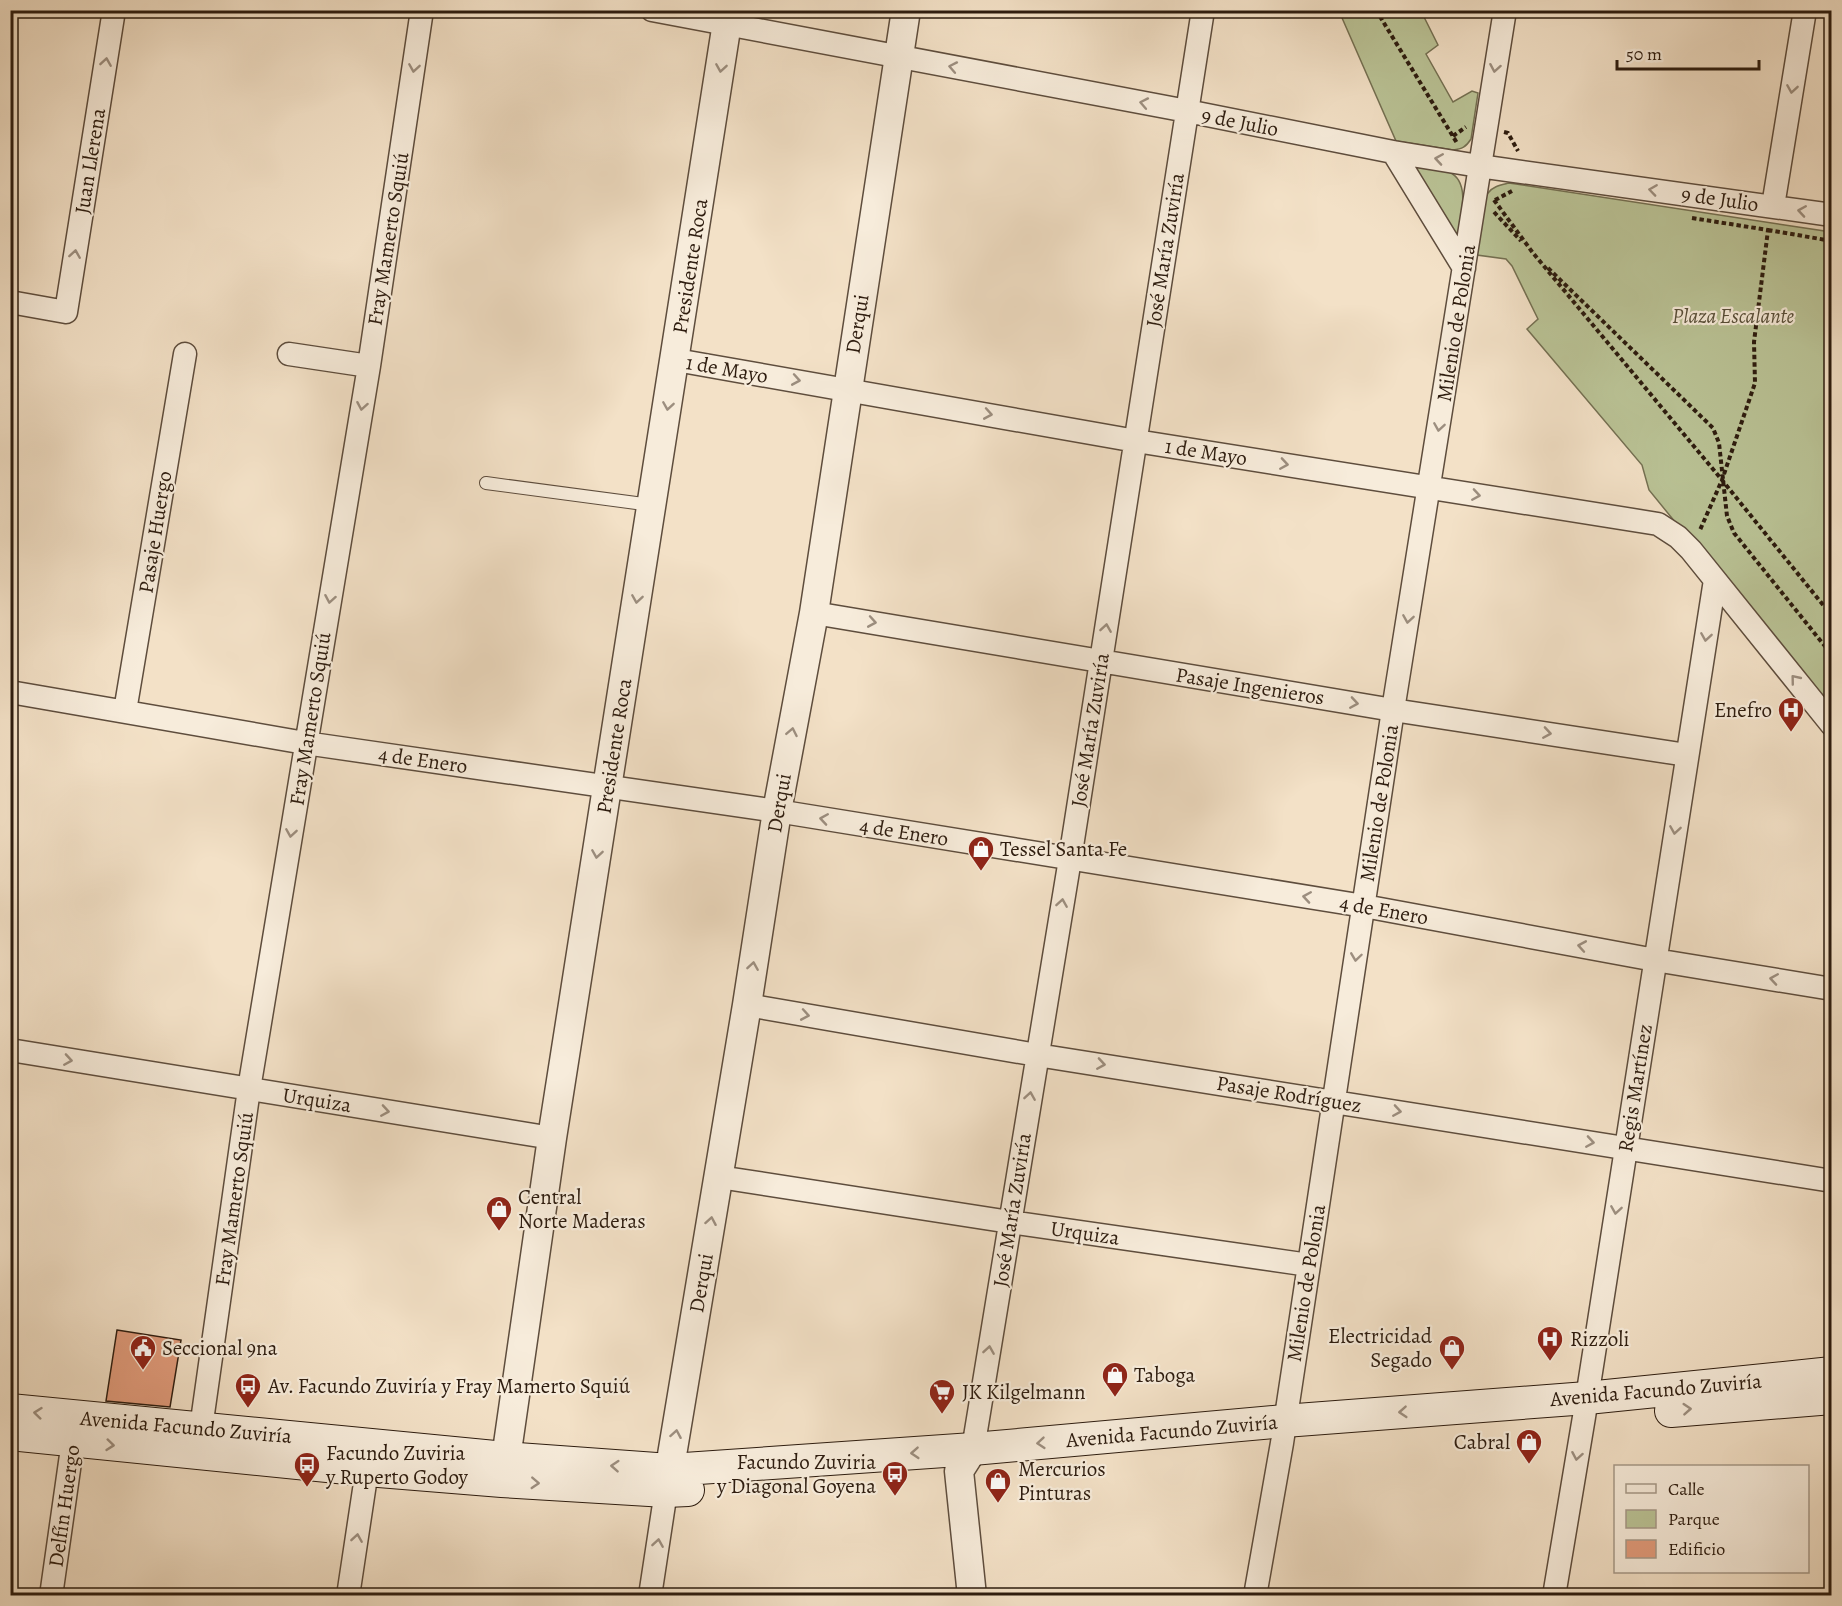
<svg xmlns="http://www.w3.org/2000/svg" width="1842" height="1606" viewBox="0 0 1842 1606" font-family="Alegreya,serif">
  <rect width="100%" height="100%" fill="#f3e1c7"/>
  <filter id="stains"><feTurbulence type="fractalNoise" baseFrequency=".00333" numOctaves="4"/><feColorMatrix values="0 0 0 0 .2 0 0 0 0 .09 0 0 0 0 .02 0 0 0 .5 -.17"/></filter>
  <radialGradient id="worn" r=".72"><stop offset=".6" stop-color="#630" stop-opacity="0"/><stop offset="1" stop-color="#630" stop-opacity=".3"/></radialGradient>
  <path fill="#bac396" stroke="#747052" stroke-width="1.5" d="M1339 11H1421L1438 45 1426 54 1453 102 1472 91 1478 93 1471 139C1466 147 1462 149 1453 150L1396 141Z
    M1411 165C1423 167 1438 167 1449 172 1472 182 1460 219 1457 238Z
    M1509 183 1831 232V713L1649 490 1642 465 1527 329 1538 319 1512 266 1506 259 1477 255C1479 241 1479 204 1488 193 1493 186 1501 185 1509 183Z"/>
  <path fill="#e19b7b" stroke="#2d1c0f" stroke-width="1.5" d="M117 1330 181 1340 170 1407 106 1401Z"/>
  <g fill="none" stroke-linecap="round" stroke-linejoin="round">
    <g stroke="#5e4d3d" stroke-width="14">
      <path id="service" d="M486 483 651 505"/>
    </g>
    <g stroke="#5e4d3d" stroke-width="25">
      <path id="minor" d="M652 10 1187 111 1393 152 1479 166 1832 215
        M1393 152 1464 268
        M1773 206 1805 10
        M10 302 66 312 114 10
        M289 354 369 366
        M676 360 1136 441 1658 524 1678 537 1691 550 1832 725
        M814 613 1393 710 1687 755
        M10 692 305 743 777 811 1364 906 1655 960 1832 989
        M125 711 185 354
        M747 1005 1037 1055 1832 1181
        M10 1050 552 1138
        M719 1177 1010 1222 1309 1265
        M201 1428 249 1089 369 366 422 10
        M973 1449 1070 859 1203 10
        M51 1596 75 1427
        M348 1596 367 1470
        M650 1596 666 1491
        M1255 1596 1282 1443 1393 710 1505 10
        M1554 1596 1584 1417 1715 580"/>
    </g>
    <g stroke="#5e4d3d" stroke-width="31">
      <path id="tertiary" d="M503 1479 552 1138 729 10
        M666 1491 747 1005 777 811 814 613 906 10
        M972 1596 959 1471 973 1449"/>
    </g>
    <g stroke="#2d1c0f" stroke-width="34">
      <path id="secondary" d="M10 1410 505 1458 670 1470 973 1449 1284 1421 1587 1398 1832 1373
        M1671 1411 1832 1398
        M10 1434 367 1470 502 1481 666 1491 688 1490"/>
    </g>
    <path stroke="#2d1c0f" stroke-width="4" stroke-dasharray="4.5 3" stroke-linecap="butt" d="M1376 10 1457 143
      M1504 132 1508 133 1518 151
      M1453 136 1466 127
      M1494 200 1533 253 1722 480 1832 616
      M1495 200 1512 191
      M1494 212 1521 241
      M1692 218 1768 230 1754 342 1755 383 1722 480 1700 530
      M1768 230 1832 241
      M1548 268 1713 428 1719 443 1727 516 1734 533 1832 655"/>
    <use href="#service" stroke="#f7ecdb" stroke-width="12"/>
    <use href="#minor" stroke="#f7ecdb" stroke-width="22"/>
    <use href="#tertiary" stroke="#f7ecdb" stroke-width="28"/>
    <use href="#secondary" stroke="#f7ecdb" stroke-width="32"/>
  </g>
  <defs><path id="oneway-chevron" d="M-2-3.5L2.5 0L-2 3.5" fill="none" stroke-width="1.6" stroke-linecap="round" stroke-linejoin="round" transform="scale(1.5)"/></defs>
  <g stroke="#9c8e7f">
    <use href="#oneway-chevron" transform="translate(106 62) rotate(-81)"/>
    <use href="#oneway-chevron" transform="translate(953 67) rotate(-169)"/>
    <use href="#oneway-chevron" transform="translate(414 68) rotate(99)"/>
    <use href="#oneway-chevron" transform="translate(721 68) rotate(99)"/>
    <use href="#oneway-chevron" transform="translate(1495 68) rotate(100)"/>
    <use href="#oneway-chevron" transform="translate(1792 89) rotate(99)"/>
    <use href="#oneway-chevron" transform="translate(1144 103) rotate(-169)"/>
    <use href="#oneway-chevron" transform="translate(1439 159) rotate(-171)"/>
    <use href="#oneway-chevron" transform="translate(1653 190) rotate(-172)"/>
    <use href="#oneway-chevron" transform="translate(1802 211) rotate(-171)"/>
    <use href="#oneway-chevron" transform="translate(75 254) rotate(-81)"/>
    <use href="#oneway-chevron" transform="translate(796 380) rotate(10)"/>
    <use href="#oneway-chevron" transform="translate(362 406) rotate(100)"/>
    <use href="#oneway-chevron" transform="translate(668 406) rotate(99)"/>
    <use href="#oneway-chevron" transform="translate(988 414) rotate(10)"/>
    <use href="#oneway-chevron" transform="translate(1439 427) rotate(99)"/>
    <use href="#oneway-chevron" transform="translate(1284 464) rotate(9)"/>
    <use href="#oneway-chevron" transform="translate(1476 495) rotate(9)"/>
    <use href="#oneway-chevron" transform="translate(330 599) rotate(100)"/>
    <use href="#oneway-chevron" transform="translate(637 599) rotate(99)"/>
    <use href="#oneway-chevron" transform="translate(1408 619) rotate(99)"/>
    <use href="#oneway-chevron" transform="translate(872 622) rotate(10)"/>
    <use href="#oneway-chevron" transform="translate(1106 628) rotate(-81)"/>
    <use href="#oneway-chevron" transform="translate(1706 637) rotate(99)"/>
    <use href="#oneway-chevron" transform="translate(1795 679) rotate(-129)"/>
    <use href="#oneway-chevron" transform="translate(1354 703) rotate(9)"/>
    <use href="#oneway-chevron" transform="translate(792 732) rotate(-79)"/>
    <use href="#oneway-chevron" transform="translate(1547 733) rotate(9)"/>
    <use href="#oneway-chevron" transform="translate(824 819) rotate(-171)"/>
    <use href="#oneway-chevron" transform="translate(1675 830) rotate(99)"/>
    <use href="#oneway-chevron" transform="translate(291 833) rotate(99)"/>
    <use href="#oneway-chevron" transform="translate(597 854) rotate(99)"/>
    <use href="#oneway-chevron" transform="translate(1307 897) rotate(-171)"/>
    <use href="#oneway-chevron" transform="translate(1062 903) rotate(-81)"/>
    <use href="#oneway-chevron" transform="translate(1582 946) rotate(-170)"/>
    <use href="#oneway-chevron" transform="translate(1356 957) rotate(98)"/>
    <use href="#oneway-chevron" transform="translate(753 966) rotate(-81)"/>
    <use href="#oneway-chevron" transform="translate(1774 979) rotate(-171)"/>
    <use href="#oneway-chevron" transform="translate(805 1015) rotate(10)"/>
    <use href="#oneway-chevron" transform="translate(68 1060) rotate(9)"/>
    <use href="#oneway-chevron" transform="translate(1101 1064) rotate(9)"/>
    <use href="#oneway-chevron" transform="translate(1030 1096) rotate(-81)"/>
    <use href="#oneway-chevron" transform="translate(385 1111) rotate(9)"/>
    <use href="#oneway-chevron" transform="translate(1397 1111) rotate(9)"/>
    <use href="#oneway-chevron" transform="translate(1590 1142) rotate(9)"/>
    <use href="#oneway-chevron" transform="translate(1616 1210) rotate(99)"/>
    <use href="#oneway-chevron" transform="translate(711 1221) rotate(-80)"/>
    <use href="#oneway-chevron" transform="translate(989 1350) rotate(-81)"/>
    <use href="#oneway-chevron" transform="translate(1687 1409) rotate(-4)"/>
    <use href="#oneway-chevron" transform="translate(1403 1412) rotate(176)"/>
    <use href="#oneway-chevron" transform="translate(38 1413) rotate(-174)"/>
    <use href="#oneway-chevron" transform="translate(676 1434) rotate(-80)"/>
    <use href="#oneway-chevron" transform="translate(1041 1443) rotate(175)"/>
    <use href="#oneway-chevron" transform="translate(110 1445) rotate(6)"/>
    <use href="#oneway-chevron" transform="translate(915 1453) rotate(176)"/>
    <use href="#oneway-chevron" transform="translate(1577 1456) rotate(100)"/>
    <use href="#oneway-chevron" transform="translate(615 1466) rotate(-176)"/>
    <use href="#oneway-chevron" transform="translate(535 1483) rotate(3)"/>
    <use href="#oneway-chevron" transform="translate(357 1538) rotate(-81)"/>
    <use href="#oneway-chevron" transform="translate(658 1543) rotate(-81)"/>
  </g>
  <defs>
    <g id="hospital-pin" transform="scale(1.35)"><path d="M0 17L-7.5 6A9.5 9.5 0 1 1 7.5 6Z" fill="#8f2418" stroke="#f7ecdb"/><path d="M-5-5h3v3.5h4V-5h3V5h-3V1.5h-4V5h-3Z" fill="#fff"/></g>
    <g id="shop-pin" transform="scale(1.35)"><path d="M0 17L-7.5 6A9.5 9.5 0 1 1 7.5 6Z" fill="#8f2418" stroke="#f7ecdb"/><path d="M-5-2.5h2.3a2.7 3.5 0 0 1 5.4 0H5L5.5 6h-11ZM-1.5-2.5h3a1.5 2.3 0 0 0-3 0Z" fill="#fff"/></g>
    <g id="civic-pin" transform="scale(1.35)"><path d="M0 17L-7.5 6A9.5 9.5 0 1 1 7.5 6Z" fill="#8f2418" stroke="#f7ecdb"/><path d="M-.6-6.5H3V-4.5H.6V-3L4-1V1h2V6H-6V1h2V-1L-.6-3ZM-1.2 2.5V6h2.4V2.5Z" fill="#fff"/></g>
    <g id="bus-pin" transform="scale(1.35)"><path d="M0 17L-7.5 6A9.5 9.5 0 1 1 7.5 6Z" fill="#8f2418" stroke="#f7ecdb"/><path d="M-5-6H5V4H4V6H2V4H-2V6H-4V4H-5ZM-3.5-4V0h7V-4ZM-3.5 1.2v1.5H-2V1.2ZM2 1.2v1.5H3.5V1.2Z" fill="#fff"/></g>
    <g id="supermarket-pin" transform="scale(1.35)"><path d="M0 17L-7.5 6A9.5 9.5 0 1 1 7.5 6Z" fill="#8f2418" stroke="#f7ecdb"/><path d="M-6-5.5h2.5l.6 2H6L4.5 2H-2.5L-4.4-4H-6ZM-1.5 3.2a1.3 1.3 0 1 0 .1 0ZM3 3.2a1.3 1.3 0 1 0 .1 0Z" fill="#fff"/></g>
  </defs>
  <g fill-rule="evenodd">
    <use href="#hospital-pin" x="1791" y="710"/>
    <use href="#shop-pin" x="981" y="849"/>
    <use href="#shop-pin" x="499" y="1209"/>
    <use href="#hospital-pin" x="1550" y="1339"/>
    <use href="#civic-pin" x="143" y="1348"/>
    <use href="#shop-pin" x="1452" y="1348"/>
    <use href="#shop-pin" x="1115" y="1375"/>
    <use href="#bus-pin" x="248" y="1386"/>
    <use href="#supermarket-pin" x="942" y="1392"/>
    <use href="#shop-pin" x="1529" y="1442"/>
    <use href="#bus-pin" x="307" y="1465"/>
    <use href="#bus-pin" x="895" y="1474"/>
    <use href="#shop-pin" x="998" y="1481"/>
  </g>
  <g text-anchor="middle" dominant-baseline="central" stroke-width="4.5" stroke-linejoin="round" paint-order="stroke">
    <g font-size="21" fill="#2d1c0f" stroke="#f7ecdb">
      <text transform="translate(1240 122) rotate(11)">9 de Julio</text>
      <text transform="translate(90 161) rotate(-81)">Juan Llerena</text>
      <text transform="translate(1720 199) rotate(8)">9 de Julio</text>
      <text transform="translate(388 239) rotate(-81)">Fray Mamerto Squiú</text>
      <text transform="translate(1165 250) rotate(-81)">José María Zuviría</text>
      <text transform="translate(690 266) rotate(-81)">Presidente Roca</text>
      <text transform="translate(1456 323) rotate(-81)">Milenio de Polonia</text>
      <text transform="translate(857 324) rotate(-81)">Derqui</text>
      <text transform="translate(727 369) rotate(10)">1 de Mayo</text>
      <text transform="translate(1206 452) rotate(9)">1 de Mayo</text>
      <text transform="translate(155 532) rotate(-81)">Pasaje Huergo</text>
      <text transform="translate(1250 686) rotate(9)">Pasaje Ingenieros</text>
      <text transform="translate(310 719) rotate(-81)">Fray Mamerto Squiú</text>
      <text transform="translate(1090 730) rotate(-81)">José María Zuviría</text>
      <text transform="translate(614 746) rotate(-81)">Presidente Roca</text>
      <text transform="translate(423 760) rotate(8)">4 de Enero</text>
      <text transform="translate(779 803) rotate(-80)">Derqui</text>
      <text transform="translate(1379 803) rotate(-81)">Milenio de Polonia</text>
      <text transform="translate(904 832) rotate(9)">4 de Enero</text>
      <text transform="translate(1384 910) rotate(10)">4 de Enero</text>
      <text transform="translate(1635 1088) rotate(-81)">Regis Martínez</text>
      <text transform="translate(1289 1094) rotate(9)">Pasaje Rodríguez</text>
      <text transform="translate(317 1100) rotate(9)">Urquiza</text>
      <text transform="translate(234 1199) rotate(-82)">Fray Mamerto Squiú</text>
      <text transform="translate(1012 1210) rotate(-81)">José María Zuviría</text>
      <text transform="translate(1085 1233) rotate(8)">Urquiza</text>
      <text transform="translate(701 1283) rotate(-80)">Derqui</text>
      <text transform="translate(1306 1283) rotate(-81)">Milenio de Polonia</text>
      <text transform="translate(1656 1390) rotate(-5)">Avenida Facundo Zuviría</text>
      <text transform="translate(186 1427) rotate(5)">Avenida Facundo Zuviría</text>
      <text transform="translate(1172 1431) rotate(-5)">Avenida Facundo Zuviría</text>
      <text transform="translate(64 1506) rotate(-82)">Delfín Huergo</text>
    </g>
    <g font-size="21" font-style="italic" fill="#574e38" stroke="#f7ecdb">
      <text x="1733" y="316">Plaza Escalante</text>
    </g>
    <g font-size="21" fill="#2d1c0f" stroke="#f7ecdb" text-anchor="start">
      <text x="1772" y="710" text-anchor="end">Enefro</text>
      <text x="1000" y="849">Tessel Santa Fe</text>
      <text x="518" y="1197">Central<tspan x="518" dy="24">Norte Maderas</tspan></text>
      <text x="1432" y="1336" text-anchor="end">Electricidad<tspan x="1432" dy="24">Segado</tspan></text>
      <text x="1570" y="1339">Rizzoli</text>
      <text x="162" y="1348">Seccional 9na</text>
      <text x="1134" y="1375">Taboga</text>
      <text x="268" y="1386">Av. Facundo Zuviría y Fray Mamerto Squiú</text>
      <text x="962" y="1392">JK Kilgelmann</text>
      <text x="1510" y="1442" text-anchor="end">Cabral</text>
      <text x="326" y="1453">Facundo Zuviria<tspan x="326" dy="24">y Ruperto Godoy</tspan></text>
      <text x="876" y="1462" text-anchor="end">Facundo Zuviria<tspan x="876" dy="24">y Diagonal Goyena</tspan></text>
      <text x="1018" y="1469">Mercurios<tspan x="1018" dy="24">Pinturas</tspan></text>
    </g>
  </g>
  <rect width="1842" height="1606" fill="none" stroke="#f3e1c7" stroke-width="36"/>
  <rect x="12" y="12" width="1818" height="1582" fill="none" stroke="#2d1c0f" stroke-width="3"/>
  <rect x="18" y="18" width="1806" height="1570" fill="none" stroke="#2d1c0f" stroke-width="1.5"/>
  <rect x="1614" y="1465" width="195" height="108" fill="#f7ecdb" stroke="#a69989" stroke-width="1.5"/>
  <rect x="1626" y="1484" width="30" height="9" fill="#f7ecdb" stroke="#a69989" stroke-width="1.5"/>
  <text x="1668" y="1495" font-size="18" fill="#2d1c0f">Calle</text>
  <rect x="1626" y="1510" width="30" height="18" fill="#bac396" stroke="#a69989" stroke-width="1.5"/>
  <text x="1668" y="1525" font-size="18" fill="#2d1c0f">Parque</text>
  <rect x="1626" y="1540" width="30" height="18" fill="#e19b7b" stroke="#a69989" stroke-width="1.5"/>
  <text x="1668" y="1555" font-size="18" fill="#2d1c0f">Edificio</text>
  <path d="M1617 60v9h142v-9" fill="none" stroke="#2d1c0f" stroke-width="3"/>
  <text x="1626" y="60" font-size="18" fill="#2d1c0f" stroke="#f7ecdb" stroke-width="4.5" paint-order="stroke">50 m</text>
  <rect width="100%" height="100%" filter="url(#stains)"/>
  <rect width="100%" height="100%" fill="url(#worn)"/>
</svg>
